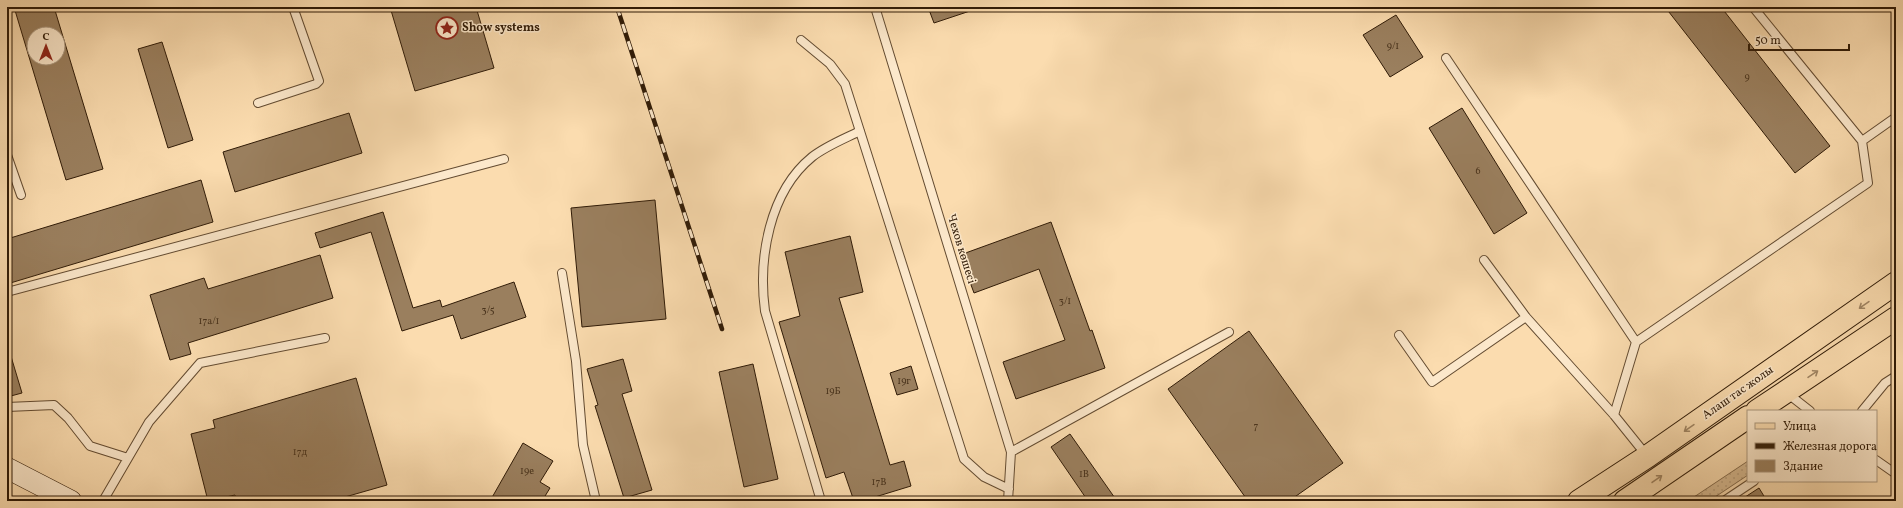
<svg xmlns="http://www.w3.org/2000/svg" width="1903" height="508" viewBox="0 0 1903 508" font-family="Vollkorn,serif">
  <defs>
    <pattern id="grass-dots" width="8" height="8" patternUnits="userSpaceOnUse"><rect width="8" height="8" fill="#d8bb92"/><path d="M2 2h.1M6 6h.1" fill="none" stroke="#baa07c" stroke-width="1.8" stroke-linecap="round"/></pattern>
  </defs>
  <rect width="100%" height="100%" fill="#fbdcaf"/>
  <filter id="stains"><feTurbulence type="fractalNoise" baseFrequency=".005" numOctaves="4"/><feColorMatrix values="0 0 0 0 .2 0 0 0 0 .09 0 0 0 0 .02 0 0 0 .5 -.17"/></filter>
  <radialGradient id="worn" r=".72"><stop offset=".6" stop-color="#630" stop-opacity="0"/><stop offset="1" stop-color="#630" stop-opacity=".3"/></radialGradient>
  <path fill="url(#grass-dots)" stroke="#846b4c" d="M1748 461V475L1709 501H1688Z"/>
  <path fill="#9a7f5e" stroke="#301b07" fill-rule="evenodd" d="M14 7H54L103 169 66 180ZM34 34H58V58H34Z
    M390 7H476L494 68 415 91Z
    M928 7H976V9L934 23Z
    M1665 7H1721L1830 146 1795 173Z
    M1396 15 1423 57 1390 77 1363 35Z
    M162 42 193 140 168 148 138 49Z
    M1462 108 1527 213 1494 234 1429 128Z
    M349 113 362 153 235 192 223 152Z
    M201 180 213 222 7 284V239Z
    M655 200 666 319 582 327 571 208Z
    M383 212 413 308 440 300 442 307 514 282 526 317 461 339 453 315 402 331 371 232 320 248 315 233Z
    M1051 222 1090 331 1092 330 1105 368 1016 399 1003 362 1065 340 1039 269 974 293 960 255Z
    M850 236 863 292 839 298 890 465 904 461 911 486 862 501H854L844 472 826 478 779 322 800 316 785 252Z
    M320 255 333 298 188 343 191 354 170 360 150 295 204 278 208 289Z
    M1249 331 1343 463 1289 501H1248L1168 389Z
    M7 353H10L22 393 7 397Z
    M623 359 632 391 622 394 652 490 624 498 595 406 598 405 587 369Z
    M753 364 778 479 744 487 719 372Z
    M911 366 918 389 897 395 890 373Z
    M356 378 387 485 331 501H236L235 495 208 501 191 434 215 428 213 420Z
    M1070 434 1117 501H1088L1051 447Z
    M523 443 553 461 540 482 550 488 542 501H490Z
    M1759 488 1767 501H1739Z"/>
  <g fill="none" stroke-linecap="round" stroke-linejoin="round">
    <g stroke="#634b31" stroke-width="10">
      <path id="service" d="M875 7 1011 452 1008 501
        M1753 7 1862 141
        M801 40 830 64 845 84 964 459 984 477 1009 489
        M1446 58 1636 342
        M258 103 316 84 319 81 293 7
        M7 155 21 195
        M1484 260 1526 317 1614 415 1647 456
        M562 273 576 361 583 445 596 501
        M7 292 504 159
        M1399 335 1432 382 1526 317
        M1787 393 1810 411
        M7 407 54 405 68 418 90 446 128 458
        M1862 411 1885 383 1896 376
        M1614 415 1636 342 1868 183 1862 141 1896 117
        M1011 452 1229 332
        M1876 460 1896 474
        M103 501 149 422 200 363 325 338
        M821 501 765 311C758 259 769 192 812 157 826 146 844 139 860 131
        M1724 501 1754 481"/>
    </g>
    <g stroke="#301b07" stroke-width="22">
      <path id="secondary" d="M7 468 71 501"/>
    </g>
    <g stroke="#301b07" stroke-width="24">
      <path id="primary" d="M1757 411 1896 318
        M1579 501 1648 456 1896 283
        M1625 501 1748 417"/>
    </g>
    <use href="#service" stroke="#fce8cb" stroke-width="8"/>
    <use href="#secondary" stroke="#fce8cb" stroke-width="21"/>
    <use href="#primary" stroke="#fbdcaf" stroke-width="22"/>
    <g stroke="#301b07" stroke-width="4.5">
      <path id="rail" d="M617 7 722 329"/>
    </g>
    <use href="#rail" stroke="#fce8cb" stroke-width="3" stroke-dasharray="9" stroke-linecap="butt"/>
  </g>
  <defs><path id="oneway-shaft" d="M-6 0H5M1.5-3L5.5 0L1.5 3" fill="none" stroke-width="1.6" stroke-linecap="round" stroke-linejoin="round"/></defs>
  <g stroke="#a08563">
    <use href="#oneway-shaft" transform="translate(1864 305) rotate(145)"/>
    <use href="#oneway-shaft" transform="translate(1813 374) rotate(-34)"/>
    <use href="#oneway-shaft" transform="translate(1689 428) rotate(145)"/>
    <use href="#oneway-shaft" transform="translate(1657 479) rotate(-35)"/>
  </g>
  <defs>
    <g id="sight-ring" transform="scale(1.15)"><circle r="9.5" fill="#fce8cb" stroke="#8f2418" stroke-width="1.5"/><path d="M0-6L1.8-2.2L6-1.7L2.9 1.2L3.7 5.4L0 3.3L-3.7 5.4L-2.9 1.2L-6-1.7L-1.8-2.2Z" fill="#8f2418"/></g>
  </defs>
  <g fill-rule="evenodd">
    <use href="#sight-ring" x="447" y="28"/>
  </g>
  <g text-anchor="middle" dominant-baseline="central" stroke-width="3" stroke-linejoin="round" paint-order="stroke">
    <g font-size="10" fill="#4a341d">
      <text x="1393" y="46">9/1</text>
      <text x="1747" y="77">9</text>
      <text x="1478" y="171">6</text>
      <text x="1065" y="301">3/1</text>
      <text x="488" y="310">3/5</text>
      <text x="209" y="321">17а/1</text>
      <text x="904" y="381">19г</text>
      <text x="833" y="391">19Б</text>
      <text x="1256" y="426">7</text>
      <text x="300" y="452">17д</text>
      <text x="527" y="471">19е</text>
      <text x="1084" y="474">1В</text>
      <text x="879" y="482">17В</text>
    </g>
    <g font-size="12" font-weight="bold" fill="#301b07" stroke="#fce8cb" text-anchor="start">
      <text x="462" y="28">Show systems</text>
    </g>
    <g font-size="12" fill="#301b07" stroke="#fce8cb">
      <text transform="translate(961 249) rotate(73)">Чехов көшесі</text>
      <text transform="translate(1738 393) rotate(-35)">Алаш тас жолы</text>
    </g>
  </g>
  <rect width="1903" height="508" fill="none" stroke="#fbdcaf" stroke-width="24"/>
  <rect x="8" y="8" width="1887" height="492" fill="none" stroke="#301b07" stroke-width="2"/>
  <rect x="12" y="12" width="1879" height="484" fill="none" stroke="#301b07"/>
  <rect x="1747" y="410" width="130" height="72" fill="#fce8cb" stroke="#aa967d"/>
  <rect x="1755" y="423" width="20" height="6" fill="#fbdcaf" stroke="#aa967d"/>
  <text x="1783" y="430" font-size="12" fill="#301b07">Улица</text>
  <rect x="1755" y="443" width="20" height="6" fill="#301b07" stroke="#aa967d"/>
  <text x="1783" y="450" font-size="12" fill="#301b07">Железная дорога</text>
  <rect x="1755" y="460" width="20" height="12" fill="#9a7f5e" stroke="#aa967d"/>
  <text x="1783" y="470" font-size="12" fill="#301b07">Здание</text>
  <g transform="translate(46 46)"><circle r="19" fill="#fce8cb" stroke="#aa967d"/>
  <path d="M0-3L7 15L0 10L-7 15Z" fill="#8f2418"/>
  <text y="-6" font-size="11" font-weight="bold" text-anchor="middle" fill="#301b07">С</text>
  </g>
  <path d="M1749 44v6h100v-6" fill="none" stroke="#301b07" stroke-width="2"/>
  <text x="1755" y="44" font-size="12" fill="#301b07" stroke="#fce8cb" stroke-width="3" paint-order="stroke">50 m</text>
  <rect width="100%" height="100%" filter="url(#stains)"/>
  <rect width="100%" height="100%" fill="url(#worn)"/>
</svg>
